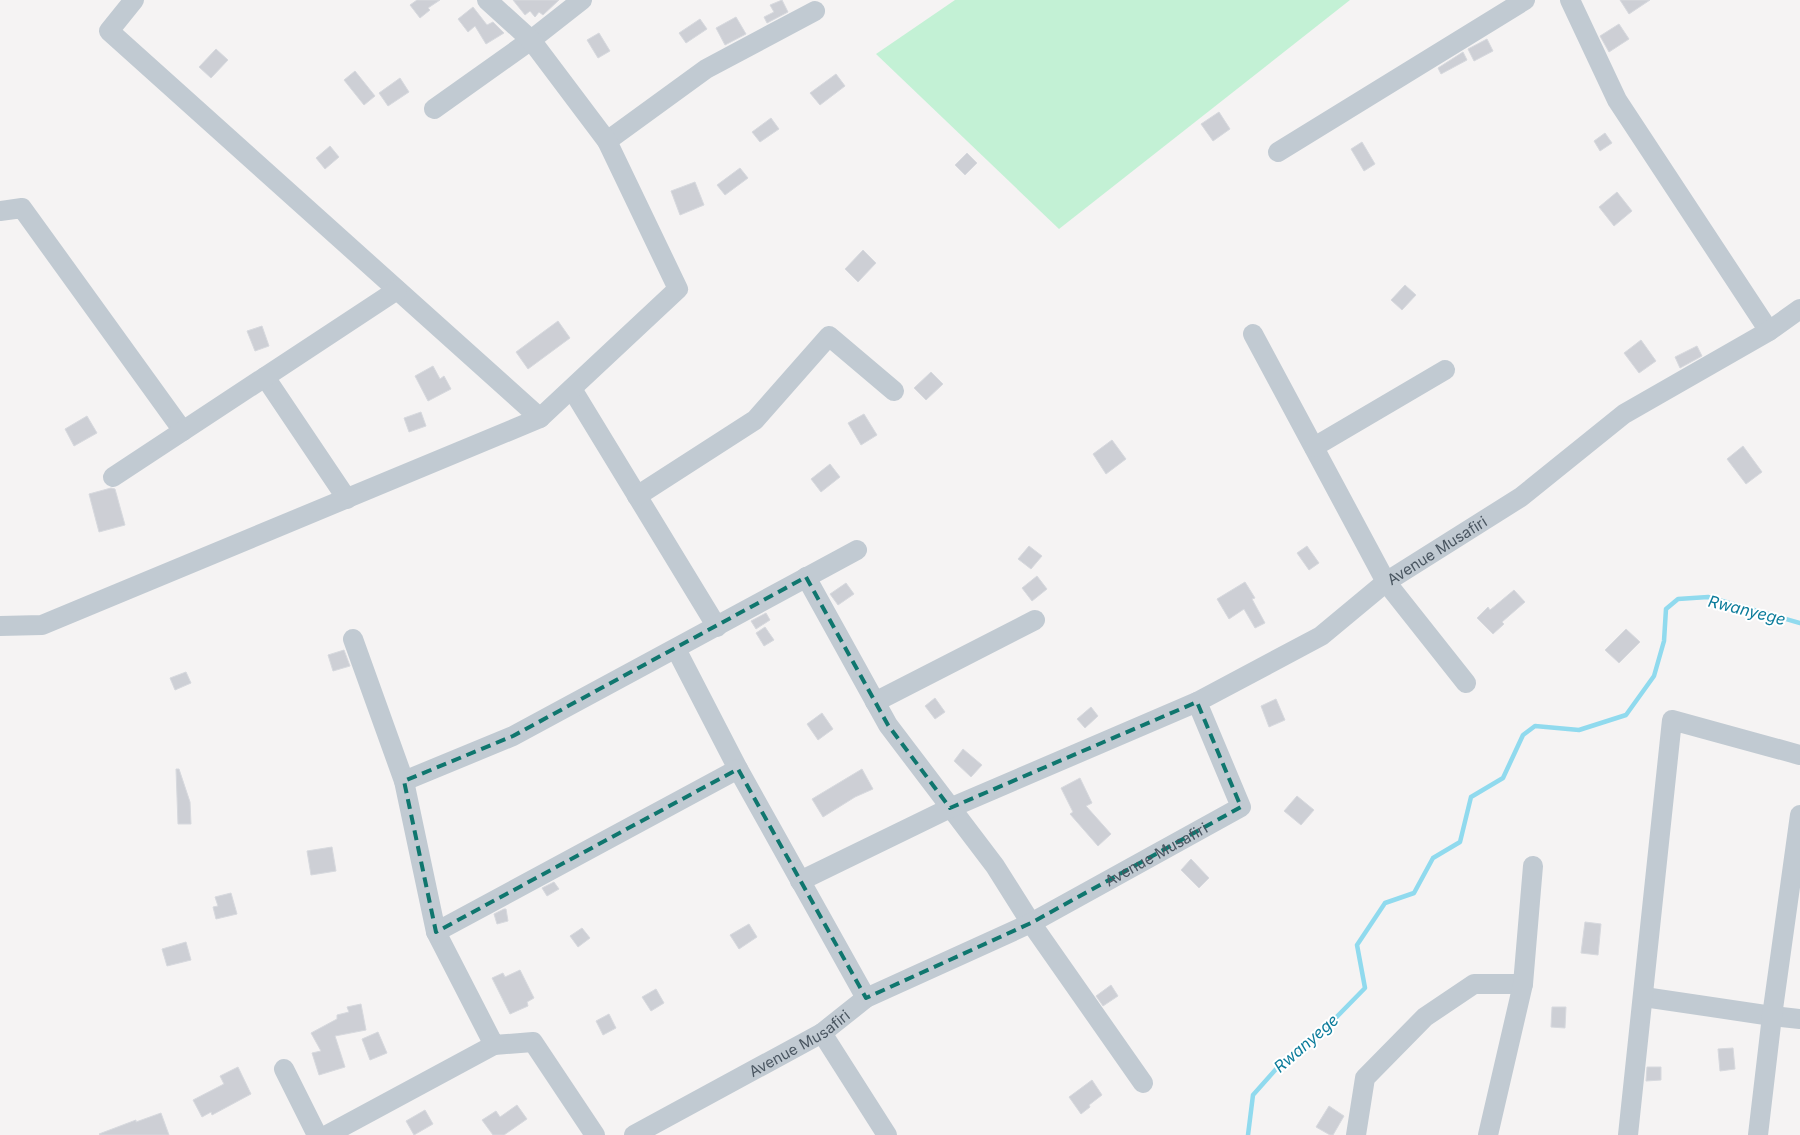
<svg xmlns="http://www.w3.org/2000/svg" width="1800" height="1135" viewBox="0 0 1800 1135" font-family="Inter,sans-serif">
  <rect width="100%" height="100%" fill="#f5f3f3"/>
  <path fill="#c3f1d5" d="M955 0H1350L1059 229 876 54Z"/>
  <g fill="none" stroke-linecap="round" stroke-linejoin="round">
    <path stroke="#90daee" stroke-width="4.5" d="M1248 1135 1253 1095 1284 1060 1317 1037 1365 988 1357 945 1385 903 1414 893 1433 858 1460 842 1471 797 1503 778 1523 735 1535 726 1579 730 1626 715 1654 676 1664 641 1666 609 1678 599 1708 597 1800 623"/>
  </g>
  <path fill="#cdcfd5" stroke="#d7d9de" d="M417 0H440L428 8 430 10 420 18 410 5Z
    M513 0H559L543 15 539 12 535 17 530 11 525 15Z
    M782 0 788 12 767 23 764 17 774 12 770 5Z
    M1620 0H1650L1629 14Z
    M473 7 487 25 493 22 504 33 486 44 475 26 468 32 458 19Z
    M736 17 746 34 725 45 716 28Z
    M700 19 707 29 686 43 679 33Z
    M1619 24 1629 39 1609 52 1600 36Z
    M599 33 610 51 598 58 587 40Z
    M1487 39 1493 51 1474 61 1468 49Z
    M216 49 228 60 211 78 199 67Z
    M1463 52 1467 60 1441 74 1438 68Z
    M355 71 375 96 364 105 344 80Z
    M836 74 845 86 820 105 810 93Z
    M400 78 409 92 388 106 379 93Z
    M1219 112 1230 129 1213 141 1201 124Z
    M771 118 779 129 760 142 752 132Z
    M1605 133 1612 143 1600 151 1594 141Z
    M1362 142 1375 164 1364 171 1351 149Z
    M330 146 339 157 325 169 316 158Z
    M967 153 977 163 965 175 955 165Z
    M740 168 748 178 725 195 717 185Z
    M695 182 704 205 680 215 671 191Z
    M1617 192 1632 211 1614 226 1599 207Z
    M863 250 876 263 858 282 845 269Z
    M1405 285 1416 295 1402 310 1391 300Z
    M558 321 570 338 528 369 516 352Z
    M262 326 269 346 255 351 247 331Z
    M1641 340 1656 361 1639 373 1624 353Z
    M1697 346 1702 356 1680 368 1675 357Z
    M433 366 440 379 444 376 451 389 428 401 415 376Z
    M931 372 943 384 926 400 914 388Z
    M421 412 426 426 409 432 404 418Z
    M864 414 877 435 861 445 848 423Z
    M87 416 97 433 74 446 65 429Z
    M1112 440 1126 459 1106 474 1093 454Z
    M1743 446 1762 472 1746 484 1727 459Z
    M830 464 840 477 821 492 811 479Z
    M111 488 115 489 125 525 99 532 89 494Z
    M1029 546 1042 556 1031 569 1018 559Z
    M1307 546 1319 563 1309 570 1297 553Z
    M1037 576 1047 589 1032 601 1022 588Z
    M1245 582 1255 598 1252 599 1265 623 1255 628 1244 609 1229 619 1217 599Z
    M846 583 854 594 838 605 830 594Z
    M1514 590 1525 602 1502 622 1504 624 1493 634 1477 618 1488 607 1490 610Z
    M766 613 770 620 756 629 751 621Z
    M765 627 774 640 764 646 756 633Z
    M1626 629 1640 642 1619 663 1605 650Z
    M344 650 350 666 333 671 328 655Z
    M186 672 191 683 175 690 170 678Z
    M935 698 945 712 935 719 925 706Z
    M1276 699 1285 720 1269 727 1261 706Z
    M1091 707 1098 716 1085 728 1077 719Z
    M822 713 833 729 818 740 807 724Z
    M963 749 982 765 971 777 954 761Z
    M176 769H179L190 802 191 824H178Z
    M862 769 873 789 855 797 823 817 812 799Z
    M1080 778 1092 803 1086 806 1111 834 1098 846 1070 814 1073 812 1061 788Z
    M1297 796 1314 810 1301 825 1284 811Z
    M332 847 336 871 311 875 307 851Z
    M1191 859 1209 878 1199 888 1181 870Z
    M554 882 559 889 547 896 542 888Z
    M231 893 237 914 216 919 213 907 218 906 215 897Z
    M504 909H506L508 921 497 924 494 914Z
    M1585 922 1601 924 1598 955 1581 953Z
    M749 924 757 937 739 949 730 935Z
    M582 928 590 938 578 947 570 936Z
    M186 942 191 960 167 966 162 949Z
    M520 970 534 998 527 1002 528 1006 510 1014 492 978 503 973 505 977Z
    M1111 985 1118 996 1103 1006 1096 996Z
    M656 989 664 1003 651 1011 642 997Z
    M361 1004 366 1030 335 1036 345 1067 319 1075 312 1053 321 1051 311 1033 337 1019V1015L349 1012 347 1007Z
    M1552 1007H1566L1565 1028 1551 1027Z
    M609 1014 616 1028 603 1035 596 1021Z
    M378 1032 387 1053 370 1060 362 1039Z
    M1733 1048 1735 1069 1720 1071 1718 1049Z
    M238 1067 251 1094 212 1115 211 1112 202 1117 193 1100 224 1084 220 1076Z
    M1647 1067H1661V1080L1646 1081Z
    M1092 1080 1102 1095 1089 1105 1090 1107 1081 1114 1069 1097Z
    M517 1105 527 1119 504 1135H493L482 1120 496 1111 500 1117Z
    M1329 1106 1344 1116 1333 1135H1330L1316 1127Z
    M425 1110 433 1124 414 1135 406 1121Z
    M161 1113 169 1135H100L99 1134 136 1120V1122Z"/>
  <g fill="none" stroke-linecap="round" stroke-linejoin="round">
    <g stroke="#c1cad2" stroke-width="20">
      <path d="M134 0 109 31 540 418"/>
      <path d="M1570 0 1617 100 1769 331"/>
      <path d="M434 109 531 40 582 0"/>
      <path d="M607 141 706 69 815 11"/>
      <path d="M1278 152 1525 0"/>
      <path d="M0 211 22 208 183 431"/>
      <path d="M1253 334 1386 582 1466 683"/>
      <path d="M265 377 347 499"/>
      <path d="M572 389 717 627"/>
      <path d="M1314 447 1445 370"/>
      <path d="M113 477 397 290"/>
      <path d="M637 496 755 420 829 336 894 391"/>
      <path d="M806 577 888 725 995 866 1031 923 1143 1083"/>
      <path d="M0 626 42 625 540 418 678 289 607 141 531 40 487 0"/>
      <path d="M353 639 404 781 436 932 494 1045 533 1042 595 1135"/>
      <path d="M676 649 738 769 866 998"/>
      <path d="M875 702 1035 620"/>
      <path d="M404 781 513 736 857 550"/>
      <path d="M800 881 950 808 1197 702"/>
      <path d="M436 932 738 769"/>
      <path d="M1644 997 1772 1016 1800 1019"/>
      <path d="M822 1033 887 1135"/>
      <path d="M284 1069 317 1135"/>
      <path d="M327 1135 494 1045"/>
      <path id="s1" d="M634 1135 822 1033 866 998 1031 923 1241 807 1197 702 1321 636 1386 582 1521 497 1624 414 1769 331 1800 309"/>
      <path d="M1356 1135 1365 1078 1425 1017 1474 984H1523"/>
      <path d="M1488 1135 1523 984 1533 866"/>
      <path d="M1628 1135 1672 720 1800 755"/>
      <path d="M1758 1135 1772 1016 1800 815"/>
    </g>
  </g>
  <path fill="none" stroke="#0f766e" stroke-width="4" stroke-dasharray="10 6" stroke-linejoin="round" d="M806 577 888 725 950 808 1197 702 1241 807 1031 923 866 998 738 769 436 932 404 781 513 736Z"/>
  <g text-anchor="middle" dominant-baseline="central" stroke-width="4" stroke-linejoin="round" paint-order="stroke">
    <g font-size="15" fill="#4a5661" stroke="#fff">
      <text stroke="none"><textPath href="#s1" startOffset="1090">Avenue Musafiri</textPath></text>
      <text stroke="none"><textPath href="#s1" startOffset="594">Avenue Musafiri</textPath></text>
      <text stroke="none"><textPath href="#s1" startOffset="189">Avenue Musafiri</textPath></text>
    </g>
    <g font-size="16" font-style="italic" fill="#0c7c9b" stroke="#fff">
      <text transform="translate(1747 610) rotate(14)">Rwanyege</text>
      <text transform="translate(1306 1043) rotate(-41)">Rwanyege</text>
    </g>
  </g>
</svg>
